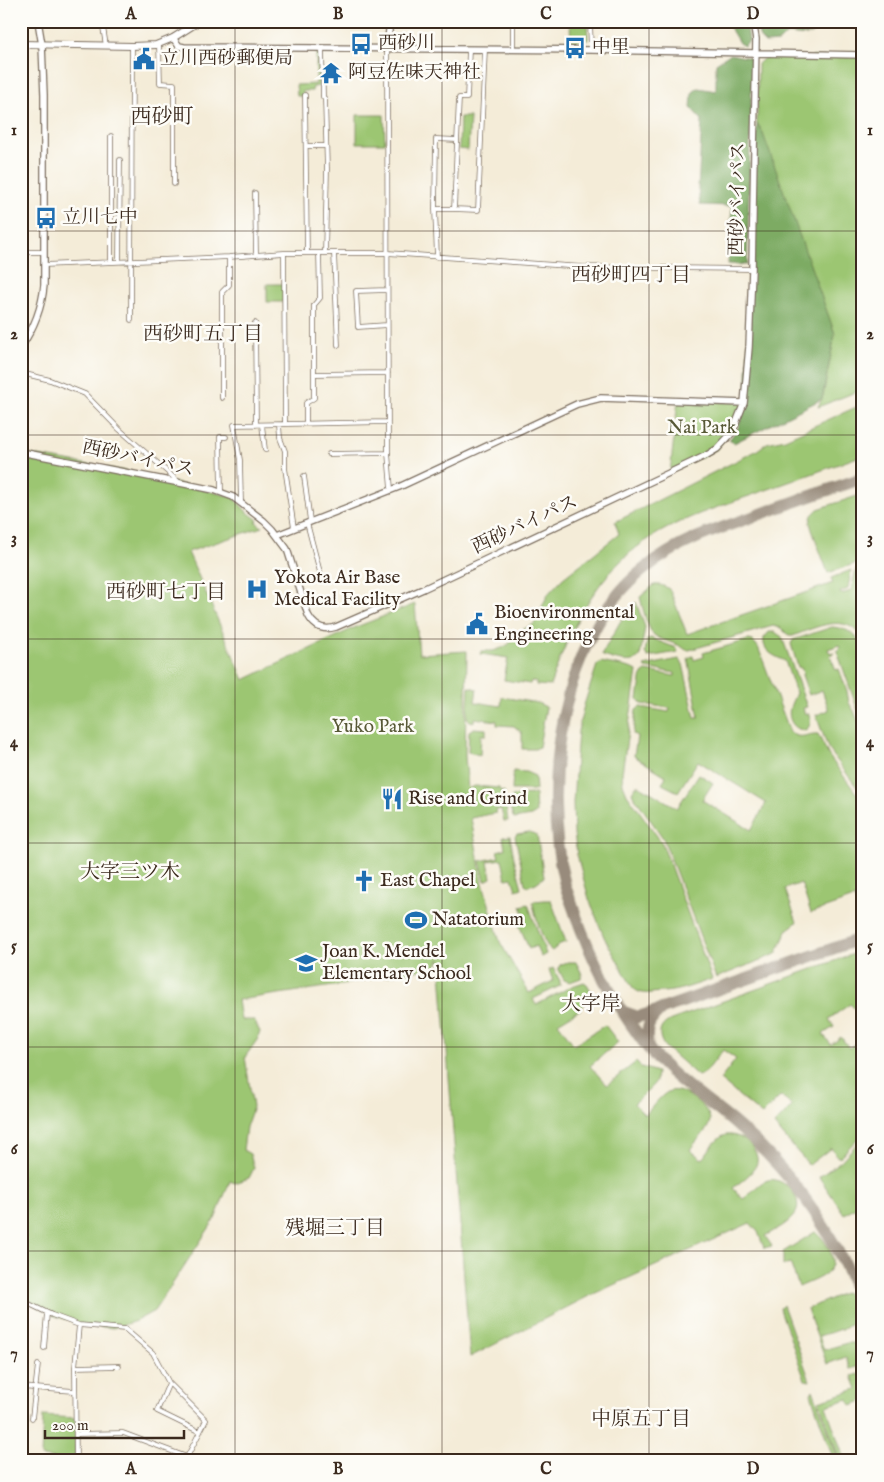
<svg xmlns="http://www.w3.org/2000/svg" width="884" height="1482" viewBox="0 0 884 1482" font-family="'IM FELL English','Noto Serif JP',serif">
  <rect width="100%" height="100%" fill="#fdfcf7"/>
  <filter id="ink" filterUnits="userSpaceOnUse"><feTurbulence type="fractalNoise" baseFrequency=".02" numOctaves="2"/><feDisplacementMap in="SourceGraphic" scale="10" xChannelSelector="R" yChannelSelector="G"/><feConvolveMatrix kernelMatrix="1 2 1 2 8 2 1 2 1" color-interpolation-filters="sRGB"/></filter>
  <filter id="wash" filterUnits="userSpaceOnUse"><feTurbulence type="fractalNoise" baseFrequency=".0096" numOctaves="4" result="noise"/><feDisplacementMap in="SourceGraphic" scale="20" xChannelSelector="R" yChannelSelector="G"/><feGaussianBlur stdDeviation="1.12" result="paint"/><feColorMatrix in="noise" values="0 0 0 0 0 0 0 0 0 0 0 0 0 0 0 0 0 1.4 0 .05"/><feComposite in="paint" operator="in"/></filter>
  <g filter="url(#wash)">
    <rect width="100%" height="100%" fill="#f4ecd8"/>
    <path fill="#9cc672" stroke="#6c7848" d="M570 21H587L588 40H577L578 47H571Z
      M316 51H321V86L313 87 312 91H303V96H297L296 85 316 84Z
      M766 56 863 57V389L818 407 823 396 835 334 757 123 758 64Z
      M357 115H384L385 143H357Z
      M460 117H470L468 150 459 149Z
      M267 284H283V302H267Z
      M678 400 744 403 738 422 717 449 670 473Z
      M863 404V455C826 469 789 482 752 495 707 511 659 525 623 559 587 593 566 639 550 686L536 685V682L531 681 530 684 504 680 508 658 481 654V651H493L502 648 509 644 520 631 534 624 548 594 562 579 619 534 615 522 756 451 767 443 785 439Z
      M21 453 131 472 233 497 246 511 258 520 256 522 262 527 188 552 244 680 356 627 415 604 419 654 467 651 465 756 468 789 475 786 499 788 501 792 504 791 508 821H504L501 809 496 810V813L471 818 482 880 500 942 529 993 553 981 549 970 553 968 560 981V986L533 999 536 1005 572 986 584 982 587 984 597 1001 594 1003 590 997 588 998 581 1009 558 1023 574 1045 605 1025 618 1042 590 1066 607 1085 636 1062 641 1067 657 1072 656 1081 653 1085 634 1104 645 1115C652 1108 661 1094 670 1091 683 1087 711 1108 710 1121 708 1132 695 1141 690 1150L702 1159C708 1152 715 1140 723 1136 736 1130 760 1147 757 1163 754 1173 740 1182 733 1188L743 1199C751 1194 759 1182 768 1180 782 1176 804 1197 796 1212 791 1223 775 1230 765 1236L772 1246 764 1248 758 1232 750 1223 589 1296 470 1357 440 958 436 967 340 985 238 1000 241 1020H254L260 1032 257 1040 245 1057 253 1107 246 1127 243 1150 250 1154 254 1168 249 1178 235 1183 230 1181 215 1219 169 1289 154 1311 136 1321 113 1328 84 1325 52 1315 21 1295Z
      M863 494V561L828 573 812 530 810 523 812 515 818 509Z
      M863 566V638C846 612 816 627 793 636H789L781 628 773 626 689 650H686C677 642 663 642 654 635 648 630 642 606 640 597L654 585C660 584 665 586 670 590L687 634 833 583 831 578 851 570 848 589 840 592 841 594 851 591 856 569Z
      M636 602 645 627 640 657C631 666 614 659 603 656L602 654 620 622Z
      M832 627C847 628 858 634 863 649V725L837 651 840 648 839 645 828 649 829 652 834 653 830 655 836 670 839 669 847 691 849 703 854 711 863 733V735L860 736 863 745V792L858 789 828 748 816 715 829 710 822 690 809 695 802 675 803 672 801 668 798 667 791 644 793 640Z
      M769 632H775L782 637 807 707 803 708 805 714 808 713C811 720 812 724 806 730 794 731 787 719 790 708 791 703 794 698 796 693L785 661C775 656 762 652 764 638Z
      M651 638 676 648 678 652 648 657 645 653 647 640Z
      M748 640 753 641 758 647 790 732C800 741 807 733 818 734L829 756 856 793 863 796V922L854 898 811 913 801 883 785 889 797 922 788 929 776 954 716 978 663 838 633 795 632 792 636 786H640L677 808 699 774 713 783 702 800 751 830 766 803 698 761 678 792 662 784 666 776 634 756 637 736 633 734 636 710 640 707 669 712 670 708 642 704 638 699 642 674 646 671 675 676V673L646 668 644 666 679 659 683 664 695 718H699L688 658 693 656 694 660 704 657 703 653Z
      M601 662C609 664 632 667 637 671L622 773 623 784 627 794 662 843 712 979C695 985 680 991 663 992 651 992 643 997 633 988L604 937 589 899 577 855 574 833 573 803 578 731 584 705 597 665Z
      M469 687 477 689 475 702 501 706 502 697 538 703 546 707 539 747 535 749H522V733L514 726 497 725V721L474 718V722L470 721 467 718Z
      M474 728 486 729V735H481L480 755 468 752 469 731Z
      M513 771 526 772 535 776 536 790H512Z
      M535 794 536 813 531 816 514 819C503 793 514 795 535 794Z
      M529 832 537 835 544 877 536 883 528 886 525 884 515 836 517 834Z
      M510 836 514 858 522 888 516 890 512 878 506 879 502 859 488 861 491 878 485 881 480 861 499 857 497 851 505 849 503 837Z
      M545 900H551L566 942 560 944 552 951C543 945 535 915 533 903L534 901Z
      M528 904 546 954 541 957 536 946 529 949 518 922 526 919 521 906Z
      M859 952 863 955C863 964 857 971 856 980 855 988 859 998 863 1005L856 1010 850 1004 829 1019 834 1027 823 1034 831 1045 841 1037 849 1048 863 1038V1133L839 1158 831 1148 809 1165 774 1125 792 1106 781 1096 762 1115 720 1080 736 1059 723 1050 706 1072 698 1076 665 1047C657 1036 658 1026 671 1020Z
      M568 962H576L582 974 581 978 570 982 564 980 558 968 561 964Z
      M863 1137V1203L844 1214 819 1177 841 1161Z
      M815 1232C822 1236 824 1241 828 1247 842 1273 818 1278 799 1287L790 1263 783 1265V1252Z
      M846 1292C850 1296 852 1301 854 1306 862 1328 833 1331 819 1336L824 1350 847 1343H854L860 1363 857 1367 850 1369 846 1357 827 1364 807 1309Z
      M783 1305 810 1381 805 1380 781 1312 780 1308Z
      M861 1373 863 1375V1401L851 1405 848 1399 826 1406 845 1461H840L819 1401 857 1389 852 1376Z
      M813 1390 839 1461H834L811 1394Z
      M43 1416 75 1418V1461L41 1457Z"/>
    <path fill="#7dab64" stroke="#5c6a41" d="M726 21H746L749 41 744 46 739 43Z
      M755 21H826C812 38 808 36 787 34L779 42 765 43 760 38Z
      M730 54 750 58 752 65 747 265 728 264 732 206 700 205 698 189 702 120 691 108 692 93 698 88 716 91V63Z
      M757 123 762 131 835 334 822 399 734 443 729 440 738 428 746 403Z"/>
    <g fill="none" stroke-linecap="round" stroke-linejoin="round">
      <path stroke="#988b7b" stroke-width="12" d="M863 478C828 490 793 502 758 515 717 529 677 542 643 570 560 636 540 787 565 885 568 895 573 906 576 916 593 963 617 1008 648 1048 670 1076 704 1098 732 1121 780 1161 820 1212 847 1269 853 1282 857 1297 863 1311
        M624 1012 638 1017 660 1010
        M648 1047C645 1029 648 1021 662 1009L863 938"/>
    </g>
  </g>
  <g filter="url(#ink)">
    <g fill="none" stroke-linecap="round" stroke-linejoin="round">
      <g stroke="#7c6e5f" stroke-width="5.5">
        <path id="street" d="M102 21 106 46
          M513 21V49
          M590 21 591 50
          M159 44 160 83 174 84V184
          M322 47 323 97 325 99 327 169 325 253
          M387 48 388 453 391 489
          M305 95 307 253
          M306 146H326
          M255 193 256 255
          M435 209H454L459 98H467L469 49
          M454 209 478 210 485 49
          M21 252H44
          M284 253 285 424
          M334 253 338 345
          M437 257 435 209 436 139 457 140
          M119 261 120 160
          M111 262V136
          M44 265 229 257 284 253H388L582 267 752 269
          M387 290 356 291 358 327 387 325
          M131 320 132 46
          M255 323 256 425
          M21 373 50 380 85 394 119 429 180 483
          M314 374 388 373
          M222 398V292L229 285V257
          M306 423V403L314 398V305L320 298 319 253
          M262 425 265 450
          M279 425 280 438 285 451V468L294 528
          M329 454 388 453
          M304 476 310 521
          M221 492 220 437H226
          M241 503 240 460 234 425 388 422
          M307 523 321 576
          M21 1300 52 1315 79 1325 125 1329 153 1353 169 1383 206 1420 185 1461
          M44 1348 47 1313
          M75 1367 119 1366
          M169 1383 157 1411 200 1432
          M21 1387 74 1391
          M32 1418 38 1365
          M77 1434 123 1433 187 1457
          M76 1461 75 1367 79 1325"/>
      </g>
      <g stroke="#7c6e5f" stroke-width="8">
        <path id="secondary" d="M173 38 179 46 184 47 591 50 863 55
          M387 48 390 21
          M21 347C34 328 42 308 44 285V95L42 45 38 21
          M21 452 180 483 214 490 233 497 264 521 272 529 287 549 308 615C314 627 323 631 336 627L423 589 707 455 717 449 732 433 744 403 749 347 752 269 756 39 753 21
          M277 535 399 487 577 404 601 398 744 403"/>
      </g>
      <g stroke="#7c6e5f" stroke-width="8">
        <path id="primary" d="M21 44 132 46 156 45 173 38 200 21"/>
      </g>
      <use href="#street" stroke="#fff" stroke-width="4"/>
      <use href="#secondary" stroke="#fff" stroke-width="5.5"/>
      <use href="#primary" stroke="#fff" stroke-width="6"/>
    </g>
  </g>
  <path fill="none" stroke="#3b2a1e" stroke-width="1" stroke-opacity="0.55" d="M235 21V1461M442 21V1461M649 21V1461M21 231H863M21 435H863M21 639H863M21 843H863M21 1047H863M21 1251H863"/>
  <defs>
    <g id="bus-bare" transform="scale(1.725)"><path d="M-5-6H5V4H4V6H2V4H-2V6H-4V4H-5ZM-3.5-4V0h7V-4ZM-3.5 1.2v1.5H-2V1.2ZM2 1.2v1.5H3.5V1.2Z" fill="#1f6fb2" stroke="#fdfcf7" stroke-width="2.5" paint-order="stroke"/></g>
    <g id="civic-bare" transform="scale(1.725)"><path d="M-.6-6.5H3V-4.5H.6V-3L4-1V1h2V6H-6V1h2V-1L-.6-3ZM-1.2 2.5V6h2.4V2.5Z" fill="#1f6fb2" stroke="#fdfcf7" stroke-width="2.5" paint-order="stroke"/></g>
    <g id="temple-bare" transform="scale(1.725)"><path d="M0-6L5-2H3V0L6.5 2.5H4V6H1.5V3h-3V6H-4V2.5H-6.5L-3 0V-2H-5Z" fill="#1f6fb2" stroke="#fdfcf7" stroke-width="2.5" paint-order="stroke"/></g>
    <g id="hospital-bare" transform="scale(1.725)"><path d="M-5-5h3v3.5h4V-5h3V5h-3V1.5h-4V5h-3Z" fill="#1f6fb2" stroke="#fdfcf7" stroke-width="2.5" paint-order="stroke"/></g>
    <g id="restaurant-bare" transform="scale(1.725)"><path d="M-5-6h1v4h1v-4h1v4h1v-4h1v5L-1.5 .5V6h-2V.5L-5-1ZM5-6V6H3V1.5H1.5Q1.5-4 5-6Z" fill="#1f6fb2" stroke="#fdfcf7" stroke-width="2.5" paint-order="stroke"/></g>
    <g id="church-bare" transform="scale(1.725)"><path d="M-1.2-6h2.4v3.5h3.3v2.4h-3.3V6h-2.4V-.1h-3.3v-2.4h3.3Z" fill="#1f6fb2" stroke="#fdfcf7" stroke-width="2.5" paint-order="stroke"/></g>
    <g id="stadium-bare" transform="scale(1.725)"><path d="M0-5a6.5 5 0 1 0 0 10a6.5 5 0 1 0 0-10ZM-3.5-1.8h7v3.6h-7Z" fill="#1f6fb2" stroke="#fdfcf7" stroke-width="2.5" paint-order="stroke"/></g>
    <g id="school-bare" transform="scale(1.725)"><path d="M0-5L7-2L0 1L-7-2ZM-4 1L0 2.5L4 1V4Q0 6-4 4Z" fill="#1f6fb2" stroke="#fdfcf7" stroke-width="2.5" paint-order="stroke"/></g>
  </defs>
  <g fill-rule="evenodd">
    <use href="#bus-bare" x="361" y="44"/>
    <use href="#bus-bare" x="575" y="48"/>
    <use href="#civic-bare" x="144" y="59"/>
    <use href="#temple-bare" x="331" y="73"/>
    <use href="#bus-bare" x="46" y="218"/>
    <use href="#hospital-bare" x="257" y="589"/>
    <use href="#civic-bare" x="477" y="624"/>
    <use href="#restaurant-bare" x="392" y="799"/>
    <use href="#church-bare" x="364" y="881"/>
    <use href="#stadium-bare" x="416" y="920"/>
    <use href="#school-bare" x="306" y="963"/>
  </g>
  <g text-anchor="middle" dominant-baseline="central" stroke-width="5" stroke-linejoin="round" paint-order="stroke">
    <g font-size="19" fill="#3b2a1e" stroke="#fdfcf7" text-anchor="start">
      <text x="378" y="44">西砂川</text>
      <text x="592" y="48">中里</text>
      <text x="160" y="59">立川西砂郵便局</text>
      <text x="348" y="73">阿豆佐味天神社</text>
      <text x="62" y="218">立川七中</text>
      <text x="274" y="578">Yokota Air Base<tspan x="274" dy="22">Medical Facility</tspan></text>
      <text x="494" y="613">Bioenvironmental<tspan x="494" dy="22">Engineering</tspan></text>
      <text x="408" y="799">Rise and Grind</text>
      <text x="380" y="881">East Chapel</text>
      <text x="432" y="920">Natatorium</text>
      <text x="322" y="952">Joan K. Mendel<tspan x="322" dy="22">Elementary School</tspan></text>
    </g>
    <g font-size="19" fill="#3b2a1e" stroke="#fdfcf7">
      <text transform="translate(738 199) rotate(-89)">西砂バイパス</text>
      <text transform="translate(138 459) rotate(12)">西砂バイパス</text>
      <text transform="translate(525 525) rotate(-25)">西砂バイパス</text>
    </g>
    <g font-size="19" fill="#585937" stroke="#fdfcf7">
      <text x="702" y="428">Nai Park</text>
      <text x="373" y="727">Yuko Park</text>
    </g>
    <g font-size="20" fill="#3b2a1e" stroke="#fdfcf7">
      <text x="631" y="275">西砂町四丁目</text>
      <text x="203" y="334">西砂町五丁目</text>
      <text x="166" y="592">西砂町七丁目</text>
      <text x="130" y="872">大字三ツ木</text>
      <text x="591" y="1004">大字岸</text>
      <text x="335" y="1228">残堀三丁目</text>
      <text x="641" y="1419">中原五丁目</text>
    </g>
    <g font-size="21" fill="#3b2a1e" stroke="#fdfcf7">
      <text x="162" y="117">西砂町</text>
    </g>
  </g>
  <rect width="884" height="1482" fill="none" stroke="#fdfcf7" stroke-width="55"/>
  <path d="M45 1430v8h139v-8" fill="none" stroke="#3b2a1e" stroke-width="2.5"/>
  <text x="52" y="1430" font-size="15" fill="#3b2a1e" stroke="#fdfcf7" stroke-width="4" paint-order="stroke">200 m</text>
  <rect x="28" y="28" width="828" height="1426" fill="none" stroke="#3b2a1e" stroke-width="2"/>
  <g font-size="16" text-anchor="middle" font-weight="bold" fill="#3b2a1e">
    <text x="131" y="19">A</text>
    <text x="338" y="19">B</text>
    <text x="546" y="19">C</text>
    <text x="753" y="19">D</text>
    <text x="14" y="135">1</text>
    <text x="870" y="135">1</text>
    <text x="14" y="339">2</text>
    <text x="870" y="339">2</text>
    <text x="14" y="543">3</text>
    <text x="870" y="543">3</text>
    <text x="14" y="747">4</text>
    <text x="870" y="747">4</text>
    <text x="14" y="951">5</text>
    <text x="870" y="951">5</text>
    <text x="14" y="1154">6</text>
    <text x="870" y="1154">6</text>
    <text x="14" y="1358">7</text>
    <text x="870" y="1358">7</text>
    <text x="131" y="1474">A</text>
    <text x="338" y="1474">B</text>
    <text x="546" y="1474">C</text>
    <text x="753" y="1474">D</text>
  </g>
</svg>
